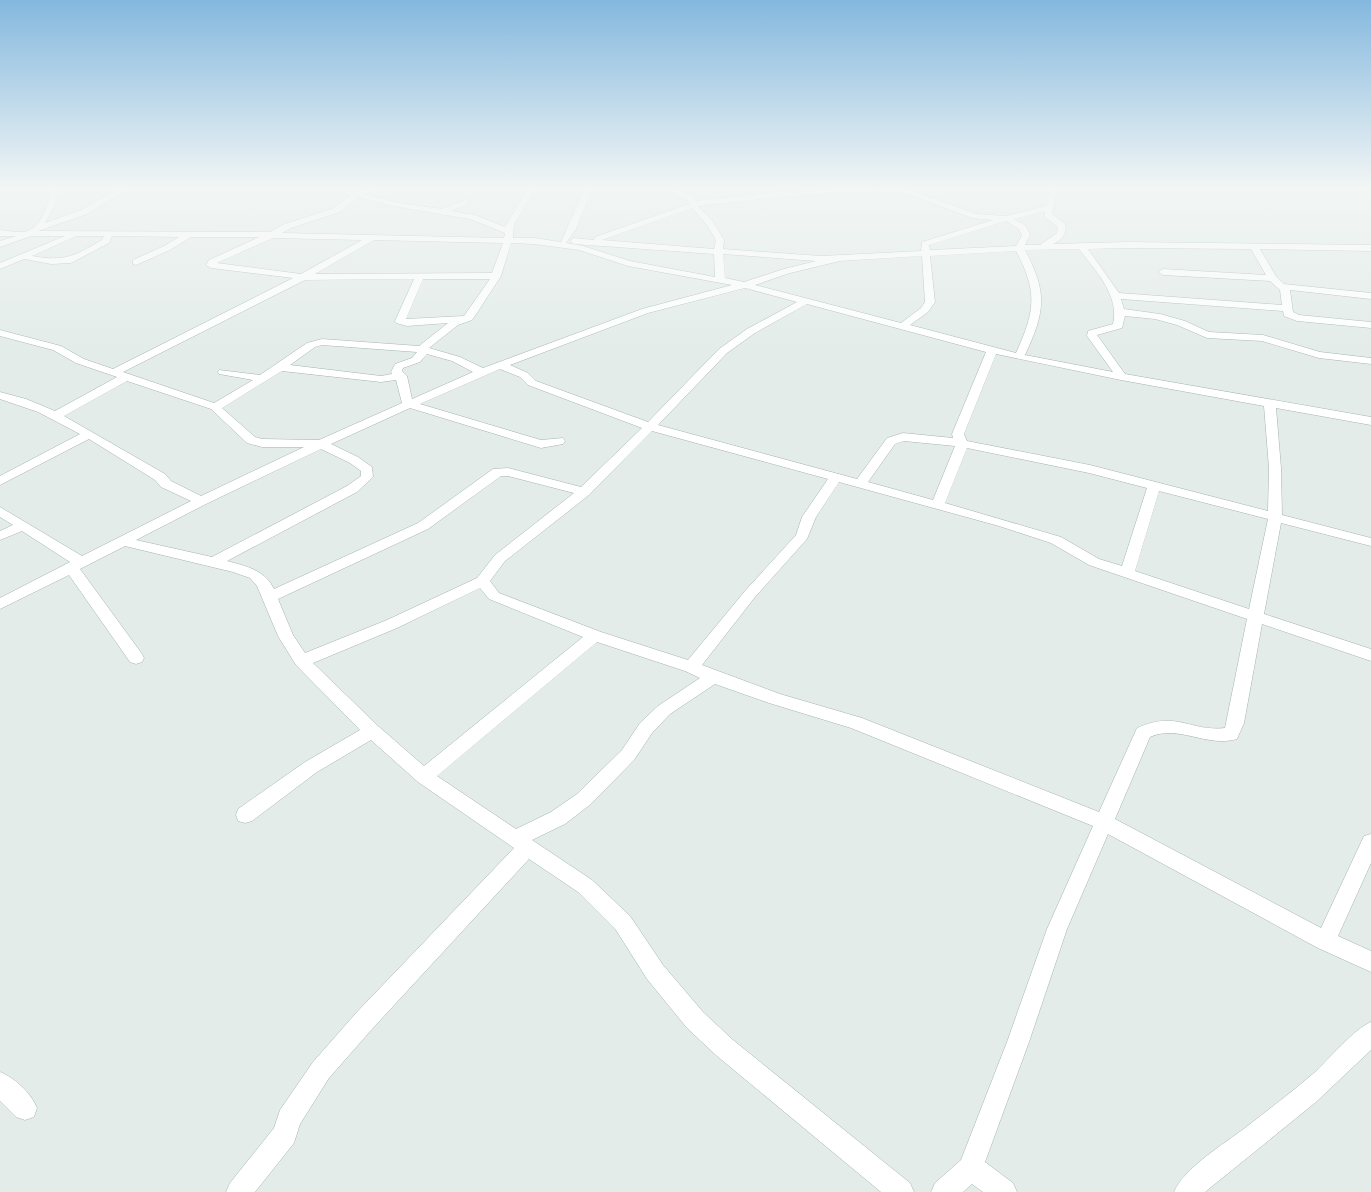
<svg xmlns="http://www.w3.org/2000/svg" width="1371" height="1192" viewBox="0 0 1371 1192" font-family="Figtree,sans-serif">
  <rect width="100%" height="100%" fill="#e3ece9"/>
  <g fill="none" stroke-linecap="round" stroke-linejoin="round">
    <g stroke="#a6b4b1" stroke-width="1">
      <path id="minor" d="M52 187H60L55 205 45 223 81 210 121 187H131L87 214 38 231 270 232 285 224 334 208 351 195 325 187C336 187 344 191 354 191 360 192 370 187 379 187L364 194 393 202 441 209 465 200H468V204L451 211 475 215 505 227 529 187H537L514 224 513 238H534L561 242 585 187H593L576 229 566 243 583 246 630 261 715 277 714 254 574 244 570 241 574 238 594 240 595 237 689 204 688 201 663 187H673L695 198 696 201 776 192H799L840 187H903L976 214 1006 216 1046 206 1052 187H1060L1056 195 1052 214 1065 224C1068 234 1061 240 1053 244L1127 242 1371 245V251L1260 249 1276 276 1284 284 1371 293V299L1290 290 1293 312 1299 315 1371 322V328L1297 321 1284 316 1283 311 1121 299 1124 309 1160 314 1185 321 1209 332 1263 335 1320 352 1371 358V364L1319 358 1262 341 1207 338 1177 325 1155 319 1125 316 1122 328 1097 335 1125 374 1371 417V425L1276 408 1281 468 1282 515 1371 538V546L1281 523 1264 614 1371 649V661L1262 624 1244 723 1237 739C1207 748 1178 724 1150 737L1115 819 1321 928 1364 836 1371 834V863L1338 936 1371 951V972L1318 948 1108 834 1067 929 1029 1042 985 1162 1013 1183 1017 1192H983L972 1184 963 1192H931L935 1183 961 1160 1007 1042 1047 929 1093 826 851 728 769 703 715 684 670 714 652 733 634 760 591 804 565 824 532 840 592 880 630 916 663 965 703 1012 733 1040 910 1183 914 1192H881L717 1056 687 1028 647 979 616 930 578 892 529 859 373 1028 329 1078 300 1124 294 1143 255 1192H226L230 1183 274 1128 280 1110 313 1062 357 1012 514 848 418 782 371 740 317 772 252 821 245 823 238 821 236 815 238 809 305 762 360 730 296 665 278 636 257 586 250 578 233 572 125 546 80 569 142 654 144 658 142 662 136 664 130 662 69 575 0 609V598L70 562 22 531 0 540V531L13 525 0 517V507L82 556 191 501 161 487 155 480 89 439 0 485V476L80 434 38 412 0 399V392L26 399 55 411 117 377 76 363 53 350 0 336V330L61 346 84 359 113 369 293 278 211 268 206 265 209 260 259 237H191L170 250 136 265 133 264V260L164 246 179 237 112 236 109 243 71 263 51 264 24 259 0 269V263L65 236H31L0 247V241L16 236H0V230C8 231 20 233 28 231 43 226 49 200 52 187ZM897 190 972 218 993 220 922 242 921 251 821 256 723 249 724 240 713 222 698 206C764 198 830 192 897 190ZM358 197 393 206 470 219 505 233 504 238 282 233 291 228 340 212ZM692 208 707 225 716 240 714 249 602 240ZM1045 211V217L1058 227 1057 233 1040 245H1025L1030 235 1026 226 1014 219ZM1006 221 1019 229 1022 235 1016 246 930 250 929 245ZM76 236H104L102 240C74 256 66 262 32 256ZM273 238 362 240 301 274 217 263ZM374 240 503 243 492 273 315 274ZM511 243 534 244 579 250 628 266 732 285 642 309 483 368 460 357 429 348 458 325 472 320 477 313 501 276ZM1127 248 1251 249 1266 275 1163 269 1158 272 1163 275 1270 281 1280 290 1282 305 1119 293 1088 249ZM1079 249C1095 270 1120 296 1113 324L1088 331 1087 336 1113 372 1025 355C1045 312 1048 293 1025 250ZM1016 251C1038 292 1035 311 1016 353L910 325 928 312 935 302 930 256ZM723 254 816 261 784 269 744 282 725 278ZM922 256 925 302 921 308 901 323 755 285 790 273 840 261ZM414 279 395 321 396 323 407 326 448 323 419 346 322 339 307 343 260 375 219 370 218 372 219 374 253 380 214 403 123 372 305 280ZM423 279H490L464 316 406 319ZM745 288 797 302 747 329 719 349 648 422 536 381 528 373 510 365 648 313ZM807 304 986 352 952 434 953 438 903 433 887 438 857 479 658 425 727 353 755 333ZM322 345 417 352 412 358 395 364 391 372 392 374 381 376 290 365 315 347ZM427 354 452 361 473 372 412 399 407 376 402 371 403 368 420 362ZM996 354 1121 380 1264 406 1269 468 1268 511 1090 465 967 441 964 434ZM500 369 520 377 528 385 642 428 581 487 508 468 493 469 418 523 274 589C265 570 246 566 227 561L357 492 373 477 372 467 358 457 331 444 410 408 541 448 563 444 565 441 563 438 541 440 420 404ZM282 371 381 382 396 380 402 403 319 440 262 439 255 437 222 408ZM127 381 211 409 247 443 262 447H304L201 496 171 481 165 474 64 416ZM652 431 828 479 802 517 796 535 745 591 688 660 601 632 499 593 490 581 505 561 589 495ZM904 441 955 446 933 500 868 482 895 444ZM967 448 1089 473 1147 488 1122 566 1099 559 1061 537 945 503ZM321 449 350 463 361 471V476L347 486 212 557 136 540 206 504ZM501 476H508L574 493 495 555 477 578 387 620 305 653 293 635 278 599 428 529ZM839 482 999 526 1051 543 1089 565 1247 619 1225 728C1189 732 1178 710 1137 728L1099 812 862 718 780 694 702 665 755 597 807 539 816 517ZM1159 491 1268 519 1249 609 1135 571ZM480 588 489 599 583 637 424 766 378 726 313 663 397 628ZM597 642 685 671 700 678 658 706 640 723 622 750 577 794 551 812 516 829 437 776Z
        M1371 1022V1050L1316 1102 1205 1192H1174C1184 1168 1224 1144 1245 1128 1268 1110 1292 1092 1314 1073 1329 1059 1354 1029 1371 1022Z
        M0 1072C15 1078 31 1093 37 1108L34 1117 25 1120 16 1117 0 1101Z"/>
    </g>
    <use href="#minor" fill="#fff" fill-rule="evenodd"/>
  </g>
  <linearGradient id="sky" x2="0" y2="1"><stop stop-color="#84b8de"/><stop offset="0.53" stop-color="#f2f6f5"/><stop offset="1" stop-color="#f2f6f5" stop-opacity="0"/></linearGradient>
  <rect width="1371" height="354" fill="url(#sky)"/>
</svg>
